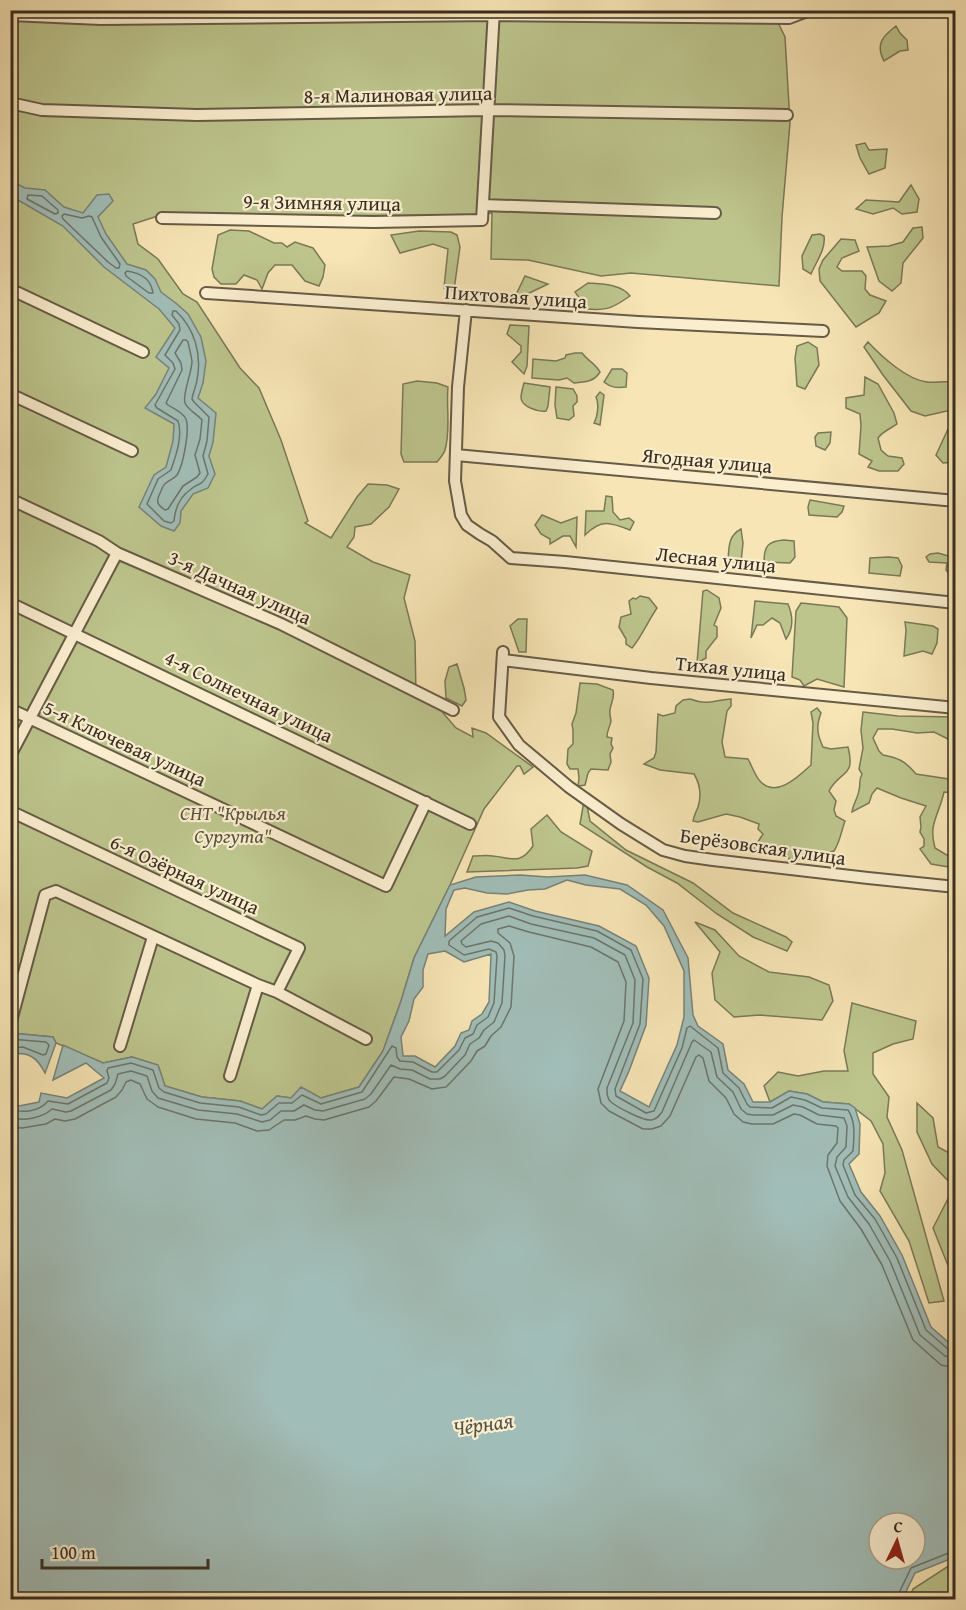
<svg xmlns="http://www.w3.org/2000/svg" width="966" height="1610" viewBox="0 0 966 1610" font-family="'Gentium Book Plus',serif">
  <rect width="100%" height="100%" fill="#f7e5b5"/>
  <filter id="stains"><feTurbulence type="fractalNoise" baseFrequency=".00333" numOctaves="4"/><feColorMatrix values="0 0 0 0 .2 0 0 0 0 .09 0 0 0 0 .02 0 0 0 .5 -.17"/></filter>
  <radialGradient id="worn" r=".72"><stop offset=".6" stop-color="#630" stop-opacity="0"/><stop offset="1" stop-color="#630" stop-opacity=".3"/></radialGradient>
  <path fill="#bdc58d" stroke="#7a7957" stroke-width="1.5" d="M11 11H794L793 12H773L785 37 790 123 782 217 779 286 631 273 601 276 528 260 491 259 492 213 468 215 299 216 167 213 133 224 138 244 158 259 183 294 197 302 240 368 259 388 281 440 308 521 305 523 331 538 357 497 368 484 387 485 399 489 389 507 371 524 355 527 354 537 347 547 373 562 410 575 404 598 415 641 416 695 438 707 456 728 473 737 472 728 486 733 533 767 524 774 520 766H517L484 809 450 885 414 958 401 1001 383 1051 359 1087 321 1098H291L277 1096 262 1109 240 1101 202 1097 165 1086 158 1065 132 1057 103 1063 56 1043 53 1037 11 1033Z
    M896 26 900 33 907 40 908 50 900 51 884 61C875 44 883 36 896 26Z
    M865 143 869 150 887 149 885 168 869 174 860 158 856 145Z
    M911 185 919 199 917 212 902 214 893 208 873 214 856 209 866 200 899 202Z
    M922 227 923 238 903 263 901 283 892 291 879 281 867 247 889 246 903 242 913 228Z
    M230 230 249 231 274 243H282L287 247 295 242 313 248 325 265 323 277 319 286 305 281 292 265H275L268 273 262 289 257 280 244 275 236 284H221L214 277 212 269 218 235Z
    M419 231 451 232 457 235 460 247 454 290H449L444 288 448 249 433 244 400 253 391 235Z
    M820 234 824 236C826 249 816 262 811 274L803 269 802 256 812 235Z
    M841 239 855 240 859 251 842 258 837 267 842 271H862L866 276 865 289 870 295 886 301 879 313 856 327 820 281 819 269 823 260Z
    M525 276 548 284 513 301Z
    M588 283C601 284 622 284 630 296 614 307 608 311 587 309L575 292Z
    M510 325 529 326 527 366 524 374 512 362 521 352V346L507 334Z
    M808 342 817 348 819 365 805 389 797 386 795 358 797 346Z
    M868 342C881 356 907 380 927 382 937 383 946 380 955 383V411L951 410 925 416 911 411 883 375 864 347Z
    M575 353H582C588 361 596 364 600 372 594 382 585 382 574 383L567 378 559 380 532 378 533 359 556 361 565 358 566 355Z
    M612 369H622L627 373 626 387C617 388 611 388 604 382Z
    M865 377 878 384 894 413 897 424C890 429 883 431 878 438L881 450 888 456 902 458 904 464 898 471H879L868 467 872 461 859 454 861 426 860 414 846 408V398L864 395Z
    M417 381 437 383 448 387C446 407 451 430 445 450 444 454 440 458 437 462H404L401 454 403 384Z
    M524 383 550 387 548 406 546 411C538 412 522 407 521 398 521 393 523 387 524 383Z
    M556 387 573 389 577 396V402L573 406 574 416 569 420 557 418 555 405Z
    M600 392 604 395 600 425 594 423C598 416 599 403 596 397Z
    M948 429 954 430 955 436 954 462 943 463 936 455Z
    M831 432 830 443 825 450 816 446 815 437 818 433Z
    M606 496 612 497 613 512 620 520 629 518 634 522 630 530C610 522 601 519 585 535L586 511H604Z
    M810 500 844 506 842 512 837 517 809 515 808 507Z
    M542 515 561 523 577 517 576 547 570 536H563L550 544V539L541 534 535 525Z
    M741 529 743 543 741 562 728 561C729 547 728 536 741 529Z
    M784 540 794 541 795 557 790 563 764 562C764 546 768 541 784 540Z
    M938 553 952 557 951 576 946 570 947 563 929 562 926 557 930 554Z
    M889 557 898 558 902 566 900 576 869 573 870 558Z
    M707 590 719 598 721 608 714 625 717 627V637L706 651V658L697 663 703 591Z
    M640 596 649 598 657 608C648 621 642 636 632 648L626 644V639L619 627 621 617 631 614 629 601 633 598 636 599Z
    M755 601 788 604C793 616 794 628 786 639L780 623 772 618 763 625H757L751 638Z
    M801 603 839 607 847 618 844 687 817 679 804 686 800 680 792 677 796 611Z
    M518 619H527L526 652H519L510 626Z
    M905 622 933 626 938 629 937 643 932 654 923 651 904 656 906 630Z
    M457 664 464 688 466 700 462 706 446 698 445 681 449 667Z
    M580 683 597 684 613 690C615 698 611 702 610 710 609 714 611 718 611 721 610 727 607 730 607 737L612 738 611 744 613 748 610 754 611 762 608 770 591 769 588 773 585 785 578 786 579 778 578 769H570L567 764 568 749 573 744V730L572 724 576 713Z
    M690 699C711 706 712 700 731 699V706L727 711 722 742 725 757 748 759C752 766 755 776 760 781 776 799 799 776 811 765L813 723 811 712 817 708 821 713C816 726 817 734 823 747L831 749 848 747C856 778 840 770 829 791L836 801 834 810 836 816 845 821C841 832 840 842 834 851L806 859H789L784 845 775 852 766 854 754 848 763 834 758 829 759 824 740 817 726 814 698 822 693 821C694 815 696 812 698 807 702 794 700 784 694 774L660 770 644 764 654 758 656 752 658 714 663 716 675 713 676 706 683 700Z
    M863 712 898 716 955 717V731L948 739 934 732 917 733 892 729H878L873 738 879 751 883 755C899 758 905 761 916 774L955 780V793L944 792C939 815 928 824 935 848L955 860V868L931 864 920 849 924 846V839L920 832 921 827 920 817 926 806 901 798 877 788 872 794 869 803 852 812C853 804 858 798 859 790 861 783 858 782 862 774L859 769 863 748 861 730Z
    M585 795 590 821 626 850 693 883 733 913 786 937 792 942 787 951 753 937 717 914 677 883 647 867 580 824Z
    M547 815 561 832 592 851 588 866 577 868 467 872 473 856C480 856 487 855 493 856 513 858 520 865 533 846L531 829Z
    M695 922 715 930 739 956 769 972 809 977 829 985 833 1001 822 1020 760 1015 734 1017 715 1000 712 973 720 952Z
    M852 1003 916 1021 913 1039 893 1044 873 1053V1074L889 1097 887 1117 902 1150 944 1301 929 1303 909 1241 880 1191 885 1173 883 1144 871 1121 849 1104 823 1102 807 1094 789 1091 770 1102 764 1086 778 1072 798 1076 824 1071H848L844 1051Z
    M917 1103 933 1118 938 1147 955 1156V1283L933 1228 954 1187 932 1164 917 1132Z
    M953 1563 955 1564V1585L948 1599H909L913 1589Z"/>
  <path fill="#a1bdb7" stroke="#77837b" stroke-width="1.5" fill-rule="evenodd" d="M11 181 25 188 45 190 64 207 83 213 97 195 109 194 113 201 98 217 106 234 127 264 146 270 155 279 161 292 177 304 188 314 201 337 206 361 203 383 198 398 216 413 213 442 209 456 215 474 208 488 193 494 181 511 180 523 174 531 161 526 139 507 154 475 166 467 173 441 174 424 145 408 156 394 169 368 156 357 175 328 159 309 104 267 63 226 11 196Z
    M520 875 548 877 585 875 627 885 663 910 688 958 693 1015 698 1026 723 1044 728 1070 744 1084 753 1102H770L789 1091 807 1094 823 1102 849 1104 855 1108 860 1124 859 1154 849 1164 861 1192 880 1216 902 1255 931 1327 955 1348V1557L915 1573 902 1600 11 1599V1099L19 1106 39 1102 41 1093 67 1098 104 1078 86 1063 53 1080 63 1045 103 1063 132 1057 158 1065 165 1086 202 1097 240 1101 262 1109 277 1096 291 1098 301 1087 321 1098 359 1087 383 1051 401 1001 414 958 450 885 476 877ZM567 880 586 885 620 889 646 905 664 926 684 971V1017L677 1045 649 1107 620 1091 629 1071 646 1025 649 978 636 946 599 926 535 911 509 902 474 912 445 936 446 909 454 890 465 888 487 893 507 894 528 890 545 889ZM445 951 464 962 491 954 489 1002 482 1014 472 1021 469 1030 461 1033 455 1046 435 1067 415 1056H403L401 1037 409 1021 414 999 423 987V970L428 954ZM879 1523H915V1559H879Z
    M11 1033 53 1037 56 1043 45 1073C37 1057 29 1052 11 1054Z"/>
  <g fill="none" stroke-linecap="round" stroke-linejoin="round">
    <path stroke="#6c756c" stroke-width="1.5" d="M28 195 42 196 58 210V213L55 214 27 199Z
      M64 214 82 218 89 216 92 217 101 237 120 264 119 268H116L108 262 63 219 62 216Z
      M127 271C140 273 151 278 153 293H149L126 276 125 273Z
      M173 311H176C195 329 202 355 197 380 196 387 193 392 192 399L194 402 209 417 207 441 203 456 208 474C200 488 200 481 190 490 180 497 175 509 174 521L171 523 164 521 147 504 158 479 171 470C176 455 183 436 178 421L157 408 155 405 175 369 173 363 165 355 180 330 179 324 172 315Z
      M183 340H186L188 342C189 348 191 354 192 361 192 373 182 394 185 403 188 410 197 414 202 420L200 439 195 455 200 473 197 477 183 486 168 509 165 510C156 504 156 501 161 491 162 488 163 485 166 483 169 480 174 479 177 475 183 466 190 430 186 419 183 412 174 409 168 405L166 403 182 370 181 363 175 353Z
      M10 1039 46 1042 49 1045 46 1054 43 1055 23 1047 10 1048
      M10 1107C21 1115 40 1111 48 1101L68 1104 107 1083 109 1078 107 1071 108 1068 131 1063 153 1070 159 1088 164 1092 200 1103 239 1107 261 1115 266 1114 279 1103H292L302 1095 321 1104 362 1092 392 1046 396 1048 397 1057 400 1061 413 1062 432 1072H437L459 1050 465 1038 473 1034 477 1025 488 1017 494 1003 497 956 496 952 489 949 464 955 449 945V941L477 917 509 908 533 916 597 931 631 950 643 979 640 1024 615 1089 616 1096 646 1113 654 1111 682 1048 687 1028 690 1026 718 1048 723 1073 739 1088 747 1104 750 1107 772 1108 791 1097 805 1100 822 1108 848 1110C856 1122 854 1137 853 1151L844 1160 843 1165 855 1195 875 1219 897 1258 926 1330 949 1350 956 1352
      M10 1117C23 1122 42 1118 52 1109L66 1112 71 1111 111 1090 115 1084 118 1074 131 1071 147 1076 152 1091 158 1098 198 1110 237 1114 262 1122 270 1120 281 1111H294L304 1105 315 1110 323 1111 365 1099 371 1094 391 1065 400 1069 412 1070 430 1079H440L445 1076 465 1055 470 1044 479 1038 484 1030 494 1022 502 1003 505 956 504 950 498 943 491 941 466 947 462 944 461 941 481 924 509 916 531 924 594 938 625 955 635 980 633 1023 607 1088C607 1094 607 1098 611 1102 617 1107 643 1121 651 1120 656 1120 659 1116 662 1112L692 1042 694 1040 711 1052 717 1077 733 1092 741 1109 747 1114 753 1115H773L793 1105 803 1107 819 1115 844 1118 847 1126 846 1147 837 1157 835 1166 848 1197 869 1224 890 1261 920 1335 945 1356 956 1359
      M10 1127 22 1128 46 1124 55 1119 65 1121 75 1119 116 1097 122 1090 126 1082 131 1080 140 1084 147 1099 158 1107 196 1119 235 1123 257 1131 269 1130 284 1120H295L306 1116 315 1119 324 1120 369 1107 376 1101 394 1077 409 1079 432 1089 446 1087 451 1082 471 1061 477 1051 485 1046 491 1036 501 1027 511 1007 514 956 510 943 498 933V929L509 926 529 932 591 947 618 962 626 982 624 1021 598 1089 601 1103 609 1111 643 1129H652L661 1126 670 1116 696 1057 699 1055 703 1058 709 1081 726 1098 734 1114 743 1122 752 1124H773L794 1114 800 1115 817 1124 836 1126 838 1128 837 1143 828 1155 827 1166 840 1201 861 1229 882 1265 913 1340 941 1365 956 1368
      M897 1600 898 1595 911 1568 951 1552H956"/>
    <g stroke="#675b46" stroke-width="14">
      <path id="minor" d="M946 10 956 13
        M10 15 101 19 494 15 789 18 810 10
        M10 103 42 110 197 115 488 110 787 115
        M483 205 715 213
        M162 218 374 222 482 220 494 10
        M10 289 143 352
        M206 293 638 322 823 331
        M466 310 458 387 455 481 461 515 467 525 480 534 492 541 511 558 565 562 956 603
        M10 394 132 451
        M456 455 956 501
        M10 499 99 541 117 553 281 624 453 710
        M10 603 470 824
        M503 652 499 717 519 745 569 787 621 824 663 850 685 856 713 860 868 878 956 887
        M503 660 651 678 956 708
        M10 709 386 886 426 802
        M10 756 117 553
        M10 811 299 948 277 992
        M10 1025 45 895 56 891 258 985 277 992 366 1039
        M120 1046 153 937
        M230 1076 258 985"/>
    </g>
    <use href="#minor" stroke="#faeecf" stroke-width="10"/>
  </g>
  <g text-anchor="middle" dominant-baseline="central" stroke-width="4.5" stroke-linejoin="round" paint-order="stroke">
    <g font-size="20" fill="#372d21" stroke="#faeecf">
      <text transform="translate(398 94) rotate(-1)">8-я Малиновая улица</text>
      <text transform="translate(322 202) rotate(1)">9-я Зимняя улица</text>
      <text transform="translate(516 296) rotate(4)">Пихтовая улица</text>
      <text transform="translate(707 460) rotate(5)">Ягодная улица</text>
      <text transform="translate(716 559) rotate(6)">Лесная улица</text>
      <text transform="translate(240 587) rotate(24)">3-я Дачная улица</text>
      <text transform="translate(731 668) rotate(6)">Тихая улица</text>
      <text transform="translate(249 696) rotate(26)">4-я Солнечная улица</text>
      <text transform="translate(125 743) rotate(25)">5-я Ключевая улица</text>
      <text transform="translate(763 846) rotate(8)">Берёзовская улица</text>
      <text transform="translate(185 874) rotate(25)">6-я Озёрная улица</text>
    </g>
    <g font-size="20" font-style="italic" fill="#58533c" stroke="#faeecf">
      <text x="233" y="812">CНТ "Крылья<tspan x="233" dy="23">Сургута"</tspan></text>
    </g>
    <g font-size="21" font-style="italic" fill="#525146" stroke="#faeecf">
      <text transform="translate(483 1424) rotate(-8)">Чёрная</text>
    </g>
  </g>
  <rect width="966" height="1610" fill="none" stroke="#f7e5b5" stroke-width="36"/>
  <rect x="12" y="12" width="942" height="1586" fill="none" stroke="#372d21" stroke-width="3"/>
  <rect x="18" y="18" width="930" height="1574" fill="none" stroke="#372d21" stroke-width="1.5"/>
  <g transform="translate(897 1541) rotate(5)"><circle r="28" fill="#faeecf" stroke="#aca189" stroke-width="1.5"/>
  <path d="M0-4.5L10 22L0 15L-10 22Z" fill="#8f2418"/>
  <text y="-9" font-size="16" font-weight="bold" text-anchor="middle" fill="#372d21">С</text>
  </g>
  <path d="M42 1559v9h166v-9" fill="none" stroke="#372d21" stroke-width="3"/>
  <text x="51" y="1559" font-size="18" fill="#372d21" stroke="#faeecf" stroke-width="4.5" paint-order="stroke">100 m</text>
  <rect width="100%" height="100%" filter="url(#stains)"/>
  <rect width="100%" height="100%" fill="url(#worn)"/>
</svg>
